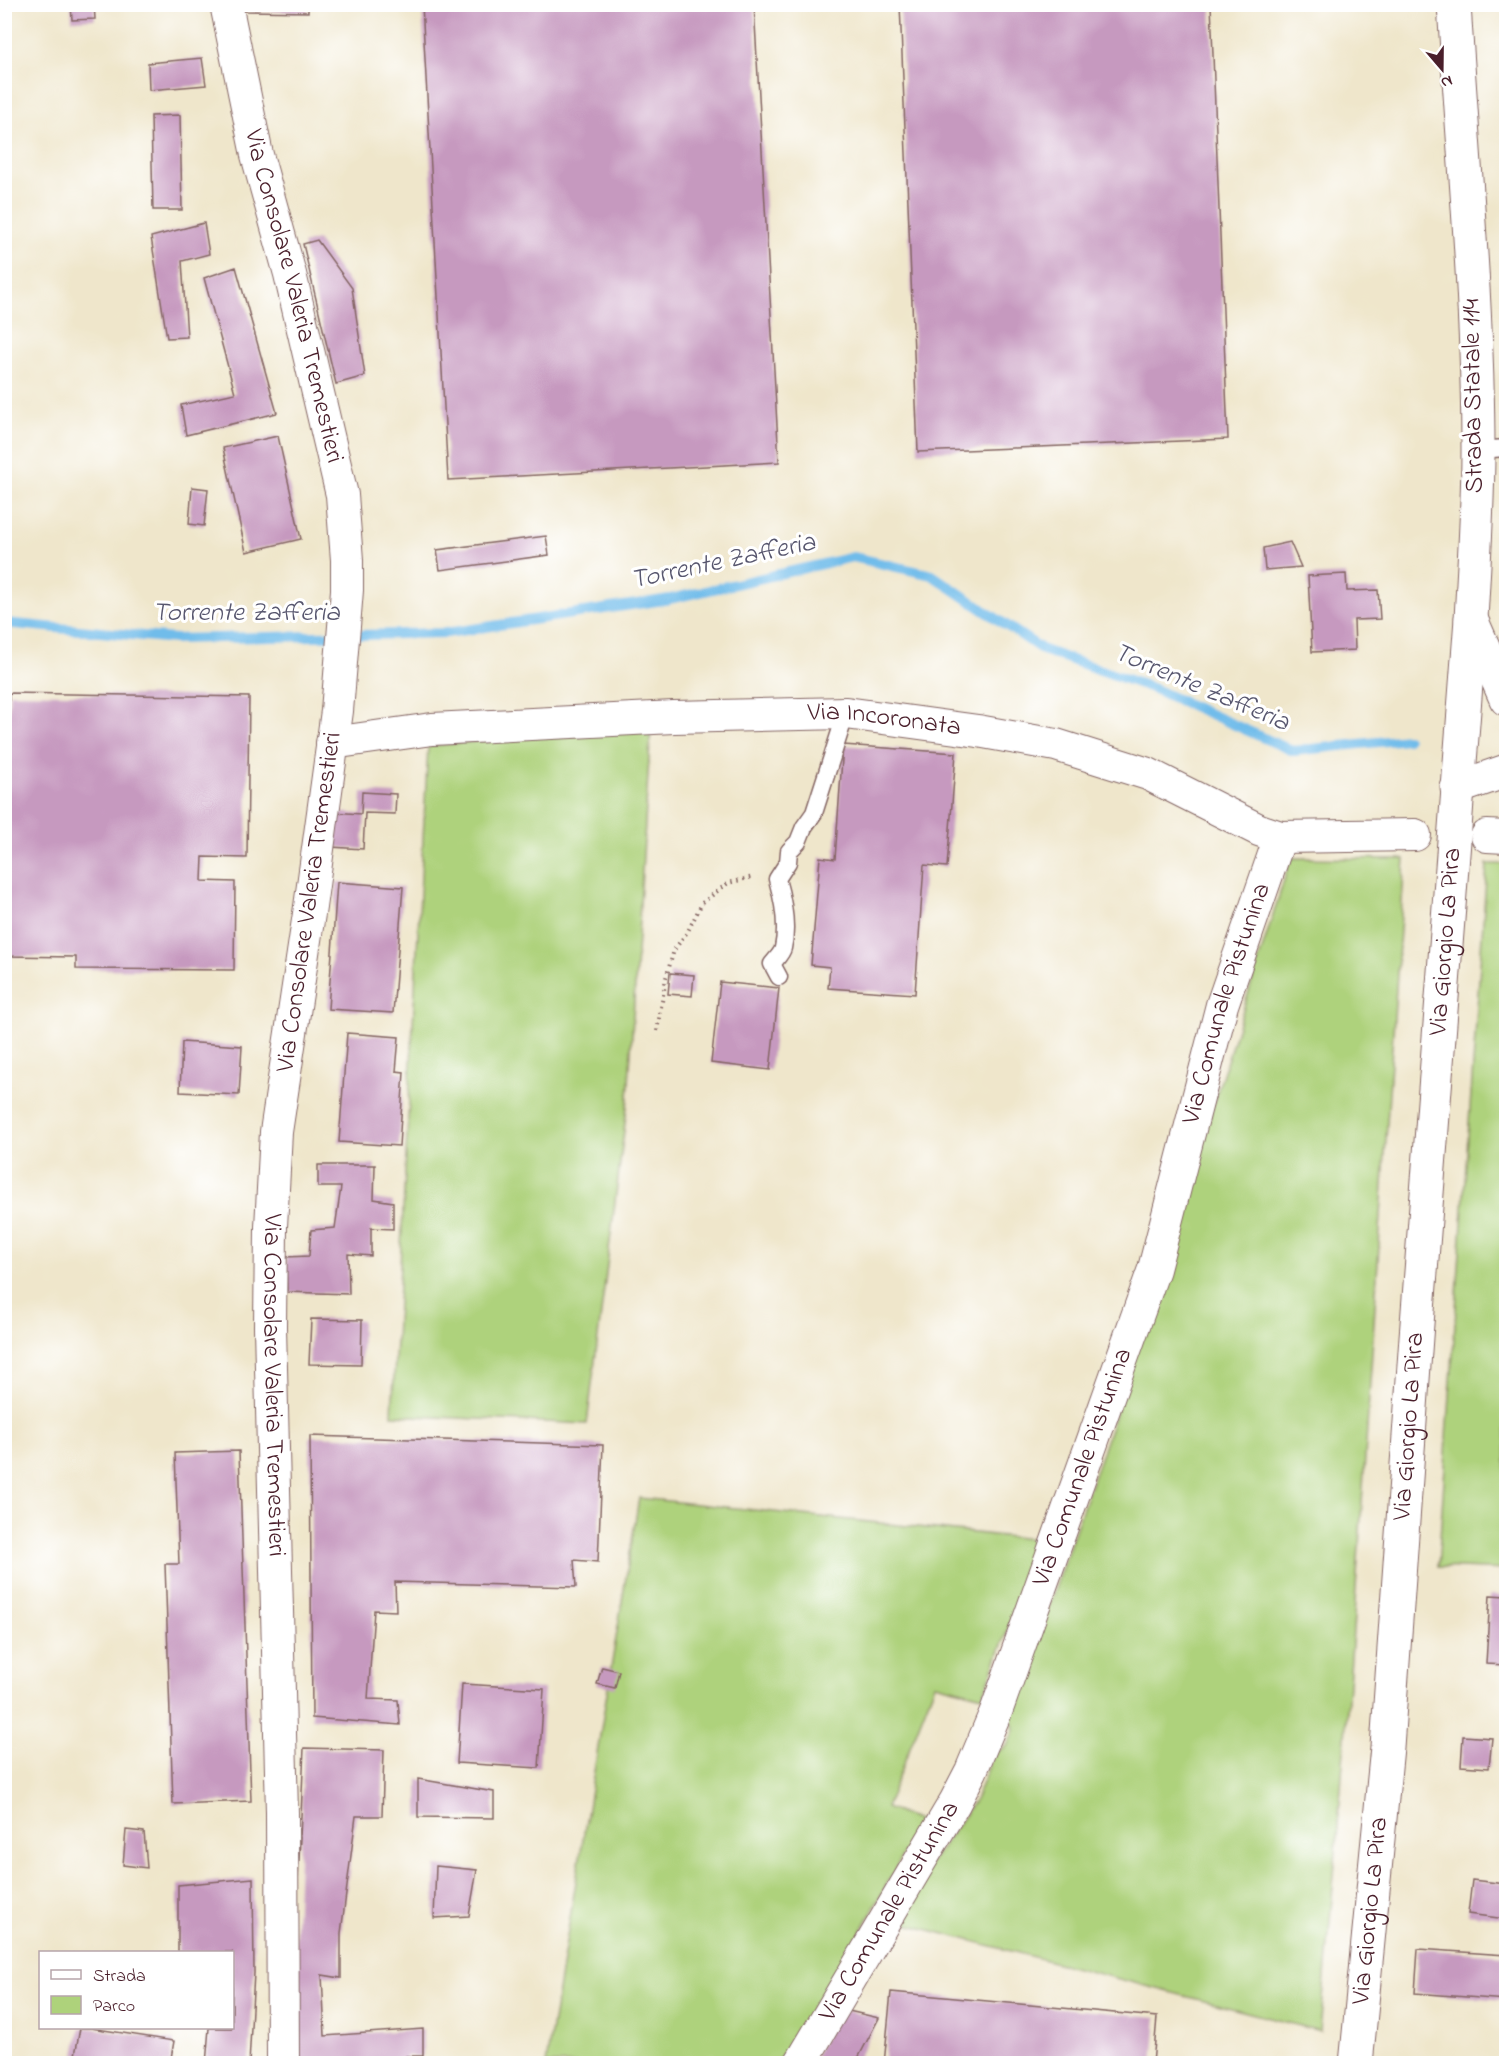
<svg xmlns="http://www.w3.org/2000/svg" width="1511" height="2068" viewBox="0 0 1511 2068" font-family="'Indie Flower',sans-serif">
  <rect width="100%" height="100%" fill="#fff"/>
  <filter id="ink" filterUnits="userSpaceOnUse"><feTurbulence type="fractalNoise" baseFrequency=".0167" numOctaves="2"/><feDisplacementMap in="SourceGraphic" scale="12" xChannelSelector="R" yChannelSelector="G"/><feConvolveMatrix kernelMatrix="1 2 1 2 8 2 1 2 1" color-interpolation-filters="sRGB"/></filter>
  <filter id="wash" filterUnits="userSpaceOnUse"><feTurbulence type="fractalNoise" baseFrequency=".008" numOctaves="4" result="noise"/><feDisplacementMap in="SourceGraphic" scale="24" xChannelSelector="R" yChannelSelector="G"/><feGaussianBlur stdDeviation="1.35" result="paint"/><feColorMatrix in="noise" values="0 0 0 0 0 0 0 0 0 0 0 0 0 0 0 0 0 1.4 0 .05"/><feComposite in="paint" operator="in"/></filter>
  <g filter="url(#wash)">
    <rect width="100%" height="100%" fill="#efe6cb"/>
    <path fill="#aed27b" stroke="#7c7853" stroke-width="1.5" d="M651 726 628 1099 587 1424 392 1415 428 746Z
      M1291 858 1405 859C1377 1250 1357 1641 1320 2031L891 1920 975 1800 994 1754 1007 1746 1014 1730 1011 1716 1119 1403Z
      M1487 864H1506V1570L1438 1567Z
      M639 1498 1041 1540 983 1696 935 1684 886 1808 921 1821 825 1998 776 2063 546 2064Z"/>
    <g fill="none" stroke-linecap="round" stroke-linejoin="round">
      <path stroke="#70bcea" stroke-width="10" d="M4 623 175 639 446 633 670 599 853 557 932 575 1043 650 1152 688 1293 751 1407 739"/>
    </g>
    <g id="blocks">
      <path fill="#c699bf" d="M71 4H94L95 19 72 20Z
        M244 4H308V12L245 11Z
        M422 4H754L779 462 448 480Z
        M900 4H1211L1228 439 918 452Z
        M202 58 206 85 149 90 148 63Z
        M180 115 182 210H153L151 116Z
        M204 223 209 254 182 261 187 337 167 338 151 237Z
        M317 240 352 288 365 376 336 384 303 244Z
        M236 267 277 413 186 435 181 405 235 393 204 278Z
        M278 436 301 539 246 552 223 448Z
        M192 487 208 489 204 526 189 524Z
        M546 536 549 555 440 570 437 550Z
        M1290 542 1301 567 1265 570 1263 548Z
        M1346 574 1347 591 1378 590 1380 619 1354 620 1355 650 1312 652 1308 576Z
        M9 693 249 697 247 858 203 857 202 881 235 882 234 970 76 969V957L4 956V714H9Z
        M843 745 956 753 947 867 924 865 915 994 828 988 830 967 811 965 820 857 835 859Z
        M362 792 396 794 395 814 365 813 363 849 331 847 333 812 361 814Z
        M337 882 403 887 393 1013 328 1009Z
        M670 973 694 975 692 996 668 994Z
        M720 982 779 988 770 1070 711 1063Z
        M347 1033 399 1037 396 1071 404 1072 399 1146 339 1142Z
        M182 1042 242 1046 239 1095 180 1092Z
        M318 1165H375L374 1199 393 1202V1229L371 1228V1256L348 1254 349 1294 287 1292 286 1257 309 1256 311 1230 335 1228 341 1187H318Z
        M311 1319 362 1320 361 1365 309 1364Z
        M310 1436 603 1445 598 1562 574 1560 576 1587 395 1582 396 1611 374 1610 368 1699 398 1700 400 1725 312 1718Z
        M239 1451 251 1801 173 1804 165 1564H179L175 1453Z
        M1490 1595 1506 1596V1665L1486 1664Z
        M602 1667 619 1671 615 1688 597 1684Z
        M462 1684 544 1689 539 1768 457 1763Z
        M1463 1736 1492 1738 1489 1768 1461 1766Z
        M304 1748 384 1750 382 1816H356L341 1933V1978L322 1975 325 2036 423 2029V2056H406L405 2064H290Z
        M418 1779 494 1792V1818L418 1817Z
        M126 1830 144 1832 147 1868 123 1865Z
        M436 1866 477 1870 469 1916 434 1918Z
        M253 1878 254 1973 249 2064H206L209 2028H232V1952H178V1885Z
        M1472 1880 1506 1884V1919L1468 1914Z
        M1418 1949 1506 1955V2000L1415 1993Z
        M891 1992 1157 2017 1153 2064H884Z
        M840 2009 879 2018 855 2064H810Z
        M80 2028H91L174 2041 170 2064H127L75 2055Z"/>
    </g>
  </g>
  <g filter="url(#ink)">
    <use href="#blocks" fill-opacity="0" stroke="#846563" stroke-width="1.5"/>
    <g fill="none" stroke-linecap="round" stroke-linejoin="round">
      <g stroke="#846563" stroke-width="19">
        <path id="service" d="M1478 450 1506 448
          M779 977 772 964C776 959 782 953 783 948 788 926 783 900 777 879L788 862 789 851 798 842 804 827 814 813 846 713"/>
      </g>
      <g stroke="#846563" stroke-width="34">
        <g id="minor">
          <path id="s1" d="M226 4 257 155 290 274 342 495 347 560V590L337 711 310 907 276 1132 271 1227 270 1327 282 1813 283 2064"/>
          <path id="s2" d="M332 743 432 729 674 717 846 713 978 731 1056 745 1148 774 1259 830 1280 837 1415 835"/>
          <path d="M1487 836 1506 837"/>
          <path id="s3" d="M800 2064 955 1802 971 1771 997 1709 1154 1269 1222 1005 1280 837"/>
        </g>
      </g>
      <g stroke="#846563" stroke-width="35">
        <path id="tertiary" d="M1471 619 1506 699
          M1457 788 1506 771"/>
      </g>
      <g stroke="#846563" stroke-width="35">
        <g id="primary">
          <path id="s4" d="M1356 2064 1387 1747 1416 1337 1471 619C1474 563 1478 507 1478 451 1478 302 1463 153 1454 4"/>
        </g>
      </g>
      <path stroke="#846563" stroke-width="4" stroke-dasharray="1.5 4.5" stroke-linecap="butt" d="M657 1031 666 978 674 950 688 931 702 903 728 883 753 877"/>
      <use href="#service" stroke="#fff" stroke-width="16"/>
      <use href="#minor" stroke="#fff" stroke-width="32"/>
      <use href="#tertiary" stroke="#fff" stroke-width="33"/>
      <use href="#primary" stroke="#fff" stroke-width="33"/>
    </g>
  </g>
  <g text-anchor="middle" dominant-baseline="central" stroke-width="6" stroke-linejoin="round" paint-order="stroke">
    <g font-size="26" fill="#4a1f2b" stroke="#fff">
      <text stroke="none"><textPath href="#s1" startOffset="300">Via Consolare Valeria Tremestieri</textPath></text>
      <text transform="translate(1474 396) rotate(-91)">Strada Statale 114</text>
      <text stroke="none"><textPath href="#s2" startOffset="554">Via Incoronata</textPath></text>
      <text transform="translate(310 902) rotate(-82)">Via Consolare Valeria Tremestieri</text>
      <text stroke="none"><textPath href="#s4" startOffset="1126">Via Giorgio La Pira</textPath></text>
      <text stroke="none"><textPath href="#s3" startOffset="1149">Via Comunale Pistunina</textPath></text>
      <text stroke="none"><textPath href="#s1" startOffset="1400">Via Consolare Valeria Tremestieri</textPath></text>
      <text stroke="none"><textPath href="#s4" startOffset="640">Via Giorgio La Pira</textPath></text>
      <text stroke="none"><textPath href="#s3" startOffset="663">Via Comunale Pistunina</textPath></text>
      <text stroke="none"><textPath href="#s4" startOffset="154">Via Giorgio La Pira</textPath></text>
      <text stroke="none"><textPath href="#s3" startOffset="177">Via Comunale Pistunina</textPath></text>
    </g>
    <g font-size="27" font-style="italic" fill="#57566e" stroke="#fff">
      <text transform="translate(723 562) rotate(-12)">Torrente Zafferia</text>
      <text x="246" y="613">Torrente Zafferia</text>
      <text transform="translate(1201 688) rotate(23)">Torrente Zafferia</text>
    </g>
  </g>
  <rect width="1511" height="2068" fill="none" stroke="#fff" stroke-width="24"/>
  <rect x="39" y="1951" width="195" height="78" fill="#ffffff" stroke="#b7a5aa" stroke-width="1.5"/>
  <rect x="51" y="1970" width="30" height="9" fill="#ffffff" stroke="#b7a5aa" stroke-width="1.5"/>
  <text x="93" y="1981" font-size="18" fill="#4a1f2b">Strada</text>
  <rect x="51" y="1996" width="30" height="18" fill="#aed27b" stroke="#b7a5aa" stroke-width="1.5"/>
  <text x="93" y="2011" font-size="18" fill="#4a1f2b">Parco</text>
  <g transform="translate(1442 69) rotate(160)" stroke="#ffffff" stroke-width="4.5" paint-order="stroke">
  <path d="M0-4.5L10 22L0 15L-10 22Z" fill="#4a1f2b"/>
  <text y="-9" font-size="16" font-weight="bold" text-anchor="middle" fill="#4a1f2b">N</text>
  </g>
</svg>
